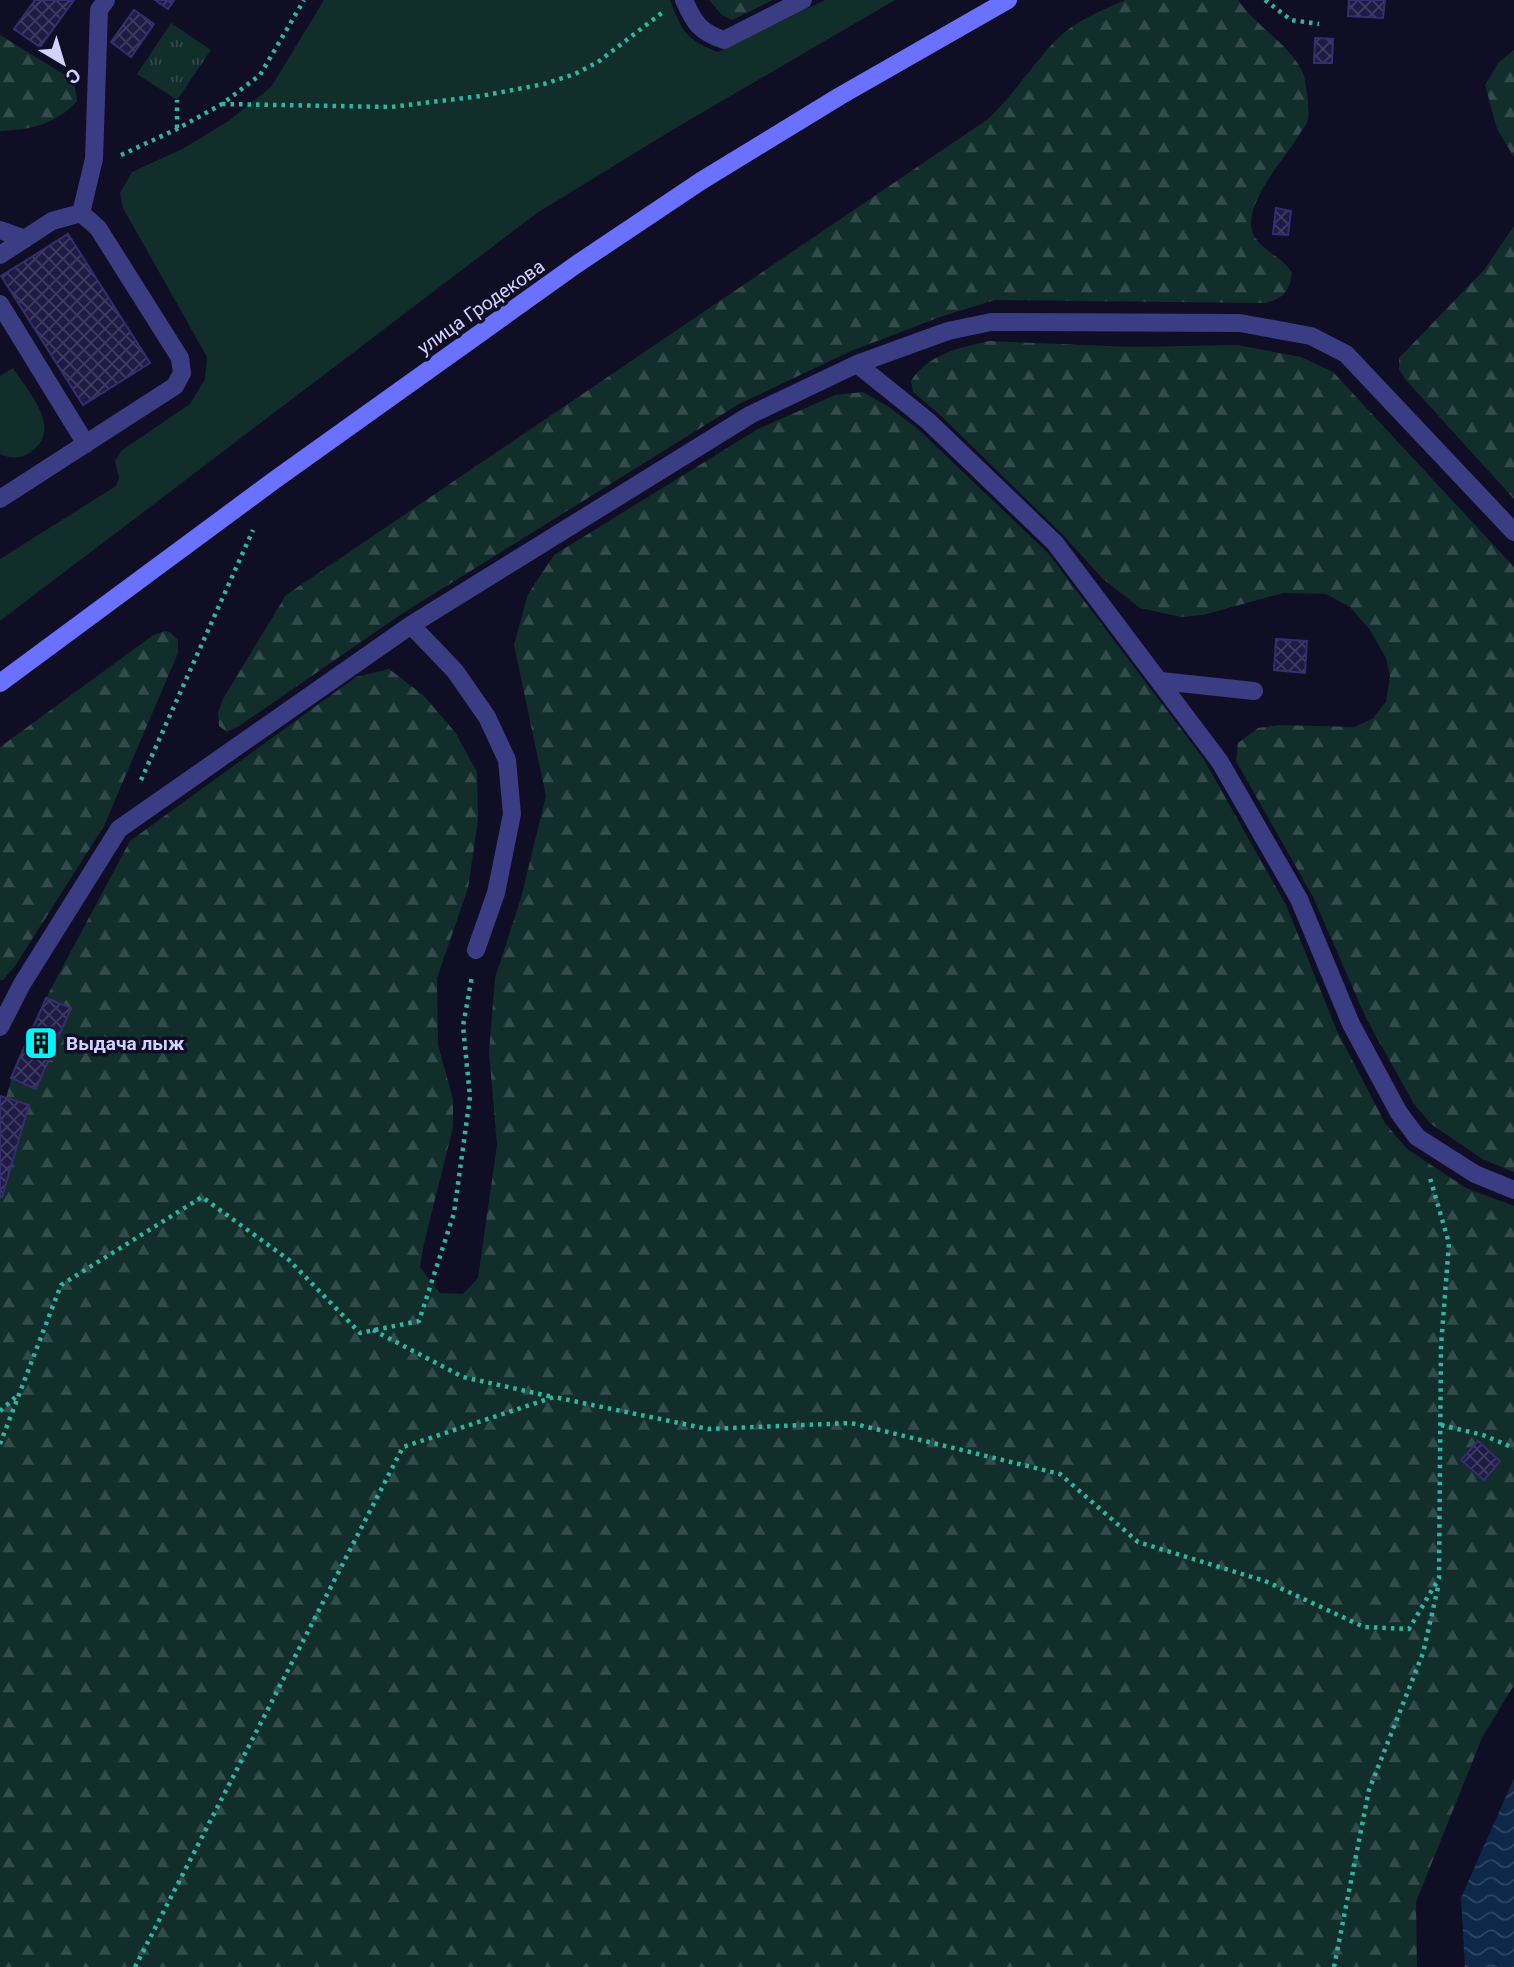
<svg xmlns="http://www.w3.org/2000/svg" width="1514" height="1967" viewBox="0 0 1514 1967" font-family="Roboto,sans-serif">
  <defs>
    <pattern id="forest-firs" width="22" height="20" patternUnits="userSpaceOnUse" patternTransform="scale(1.75)"><rect width="22" height="20" fill="#112e2b"/><path d="M5 1l3.5 6h-7zM16 11l3.5 6h-7z" fill="#334b4b"/></pattern>
    <pattern id="park-tufts" width="24" height="20" patternUnits="userSpaceOnUse" patternTransform="scale(1.75)"><rect width="24" height="20" fill="#112e2b"/><path d="M3 7l-1-3M5 7V3M7 7l1-3M15 17l-1-3M17 17v-4M19 17l1-3" fill="none" stroke="#334b4b"/></pattern>
    <pattern id="water-waves" width="16" height="10" patternUnits="userSpaceOnUse" patternTransform="scale(1.75)"><rect width="16" height="10" fill="#0d2849"/><path d="M0 5q4-4 8 0t8 0" fill="none" stroke="#2f4664"/></pattern>
    <pattern id="building-cross-hatch" width="8" height="8" patternUnits="userSpaceOnUse" patternTransform="scale(1.75)"><rect width="8" height="8" fill="#201b45"/><path d="M0 0l8 8M0 8l8-8" fill="none" stroke="#403b61"/></pattern>
  </defs>
  <rect width="100%" height="100%" fill="#100e24"/>
  <path fill="#112e2b" d="M324 0H670C682 31 686 40 718 52L825 0H895L674 129 537 213 0 621V559L116 486 119 478 115 461 121 451 190 404 205 379 207 357 123 208 120 193 132 172 184 148 230 120 271 87Z
    M13 368C28 392 64 428 31 452 21 459 10 459 0 454V376Z"/>
  <path fill="url(#forest-firs)" d="M709 0H773L732 20 722 15Z
    M1125 0H1238C1256 27 1294 47 1304 76 1306 83 1310 112 1308 119 1308 123 1303 129 1300 133 1286 158 1244 201 1252 231 1258 250 1283 256 1292 273 1289 292 1284 298 1265 303L995 300 940 317 851 351 739 404 403 613 239 726 227 732 219 726 218 713 223 699 286 595 988 119C1015 94 1033 63 1059 37 1077 20 1103 10 1125 0Z
    M0 35 68 77 75 87 77 101C57 124 30 130 0 131Z
    M1514 50V157L1497 129 1485 85 1499 62Z
    M1514 226V499L1405 379 1399 369V358L1484 270Z
    M989 341 1132 347 1237 345 1301 357 1333 372 1514 567V1172L1484 1160 1431 1124 1414 1104 1366 1018 1313 897 1236 761 1238 743 1258 728 1280 725 1354 727 1372 719 1386 702 1390 676 1386 658 1370 630 1350 607 1326 594 1283 593 1203 615 1181 617 1140 608 1103 579 1063 535 939 414 913 392 911 381C928 354 959 348 989 341Z
    M863 392 889 407 919 430 1048 553 1203 758 1286 905 1337 1031 1385 1123 1407 1149 1466 1188 1514 1206V1685L1482 1738 1416 1902 1417 1967H0V1121L15 1065 46 998 130 841 356 677 389 669 423 695 455 732 477 772 478 820 468 888 437 978 438 1045 453 1099V1127L424 1243 420 1267 440 1293 463 1294 478 1278 497 1145 489 1052 495 978 521 898 546 796 514 645 528 594 554 555 758 429 835 395Z
    M165 631 170 632 178 640V653L104 826 15 966 3 980H0V747L152 636Z"/>
  <path fill="url(#park-tufts)" d="M171 23 211 50 177 100 137 74Z"/>
  <path fill="url(#water-waves)" d="M1514 1778V1967H1465L1461 1898Z"/>
  <path fill="url(#building-cross-hatch)" stroke="#352d71" stroke-width="2" d="M35 0H74L40 47 14 29Z
    M155 0H174L168 9Z
    M1349 0H1385L1383 18 1348 16Z
    M134 10 154 24 131 57 111 42Z
    M1315 38 1333 39 1332 63H1314Z
    M1276 208 1291 211 1288 235 1273 234Z
    M68 234 150 363 83 405 1 276Z
    M1276 639 1307 641 1305 673 1274 670Z
    M46 998 71 1008 36 1089 11 1078Z
    M0 1096 29 1105 2 1197H0Z
    M1478 1441 1500 1461 1484 1480 1461 1460Z"/>
  <g fill="none" stroke-linecap="round" stroke-linejoin="round">
    <path stroke="#2fb5a2" stroke-width="4.5" stroke-dasharray="3.5 5" stroke-linecap="butt" d="M1265 0 1291 20 1319 24
      M222 104 391 107 481 96 544 84 575 74 598 62 663 12
      M177 128V100
      M121 155 177 129 222 104 260 75 304 0
      M141 780 253 530
      M373 1330 463 1377 553 1397
      M0 1411 19 1394
      M1441 1425 1483 1435 1514 1448
      M0 1444 61 1285 202 1197 289 1260 360 1333 419 1321 454 1213 470 1097 463 1026 472 976
      M135 1967 403 1447 554 1397 708 1429 851 1423 1060 1474 1138 1542 1265 1581 1364 1627 1409 1629 1439 1578 1441 1346 1449 1243 1430 1178
      M1334 1967 1369 1790 1423 1653 1439 1583"/>
    <path stroke="#3a3d83" stroke-width="18" d="M684 0C694 23 700 32 724 40L803 0
      M81 213 94 159 99 10 106 0
      M0 230 25 239
      M0 255 52 221 81 213 98 228 180 358 182 373 175 386 0 499
      M0 304 86 444
      M857 364 928 421 1055 543 1220 762 1299 899 1351 1024 1399 1113 1417 1137 1475 1174 1514 1190
      M411 625 455 671 487 717 507 760 512 814 496 893 476 950
      M1161 681 1254 691
      M119 829 411 625 750 415 857 364 948 331 991 322 1240 323 1311 336 1346 354 1514 532"/>
    <path stroke="#3a3d83" stroke-width="18" d="M0 1027 22 984 119 829"/>
    <path stroke="#6971fe" stroke-width="18" d="M0 683 276 479 577 264 701 181 840 96 1008 0"/>
  </g>
  <defs>
    <g id="building-square" transform="scale(1.75)"><rect x="-9" y="-9" width="18" height="18" rx="4" fill="#02f5fa" stroke="#100e24"/><path d="M-4-6H4V6H1V3H-1V6H-4ZM-2.5-4.3h1.7v1.8h-1.7ZM.8-4.3h1.7v1.8H.8ZM-2.5-1h1.7V.8h-1.7ZM.8-1h1.7V.8H.8Z" fill="#111"/></g>
  </defs>
  <g fill-rule="evenodd">
    <use href="#building-square" x="41" y="1043"/>
  </g>
  <g text-anchor="middle" dominant-baseline="central" stroke-width="7" stroke-linejoin="round" paint-order="stroke">
    <g font-size="19" fill="#d3d2ff" stroke="#100e24">
      <text transform="translate(481 307) rotate(-35)">улица Гродекова</text>
    </g>
    <g font-size="19" font-weight="bold" fill="#d3d2ff" stroke="#100e24" text-anchor="start">
      <text x="66" y="1043">Выдача лыж</text>
    </g>
  </g>
  <g transform="translate(63 63) rotate(142)" stroke="#100e24" stroke-width="5" paint-order="stroke">
  <path d="M0-5L12 26L0 18L-12 26Z" fill="#d3d2ff"/>
  <text y="-10" font-size="19" font-weight="bold" text-anchor="middle" fill="#d3d2ff">С</text>
  </g>
</svg>
